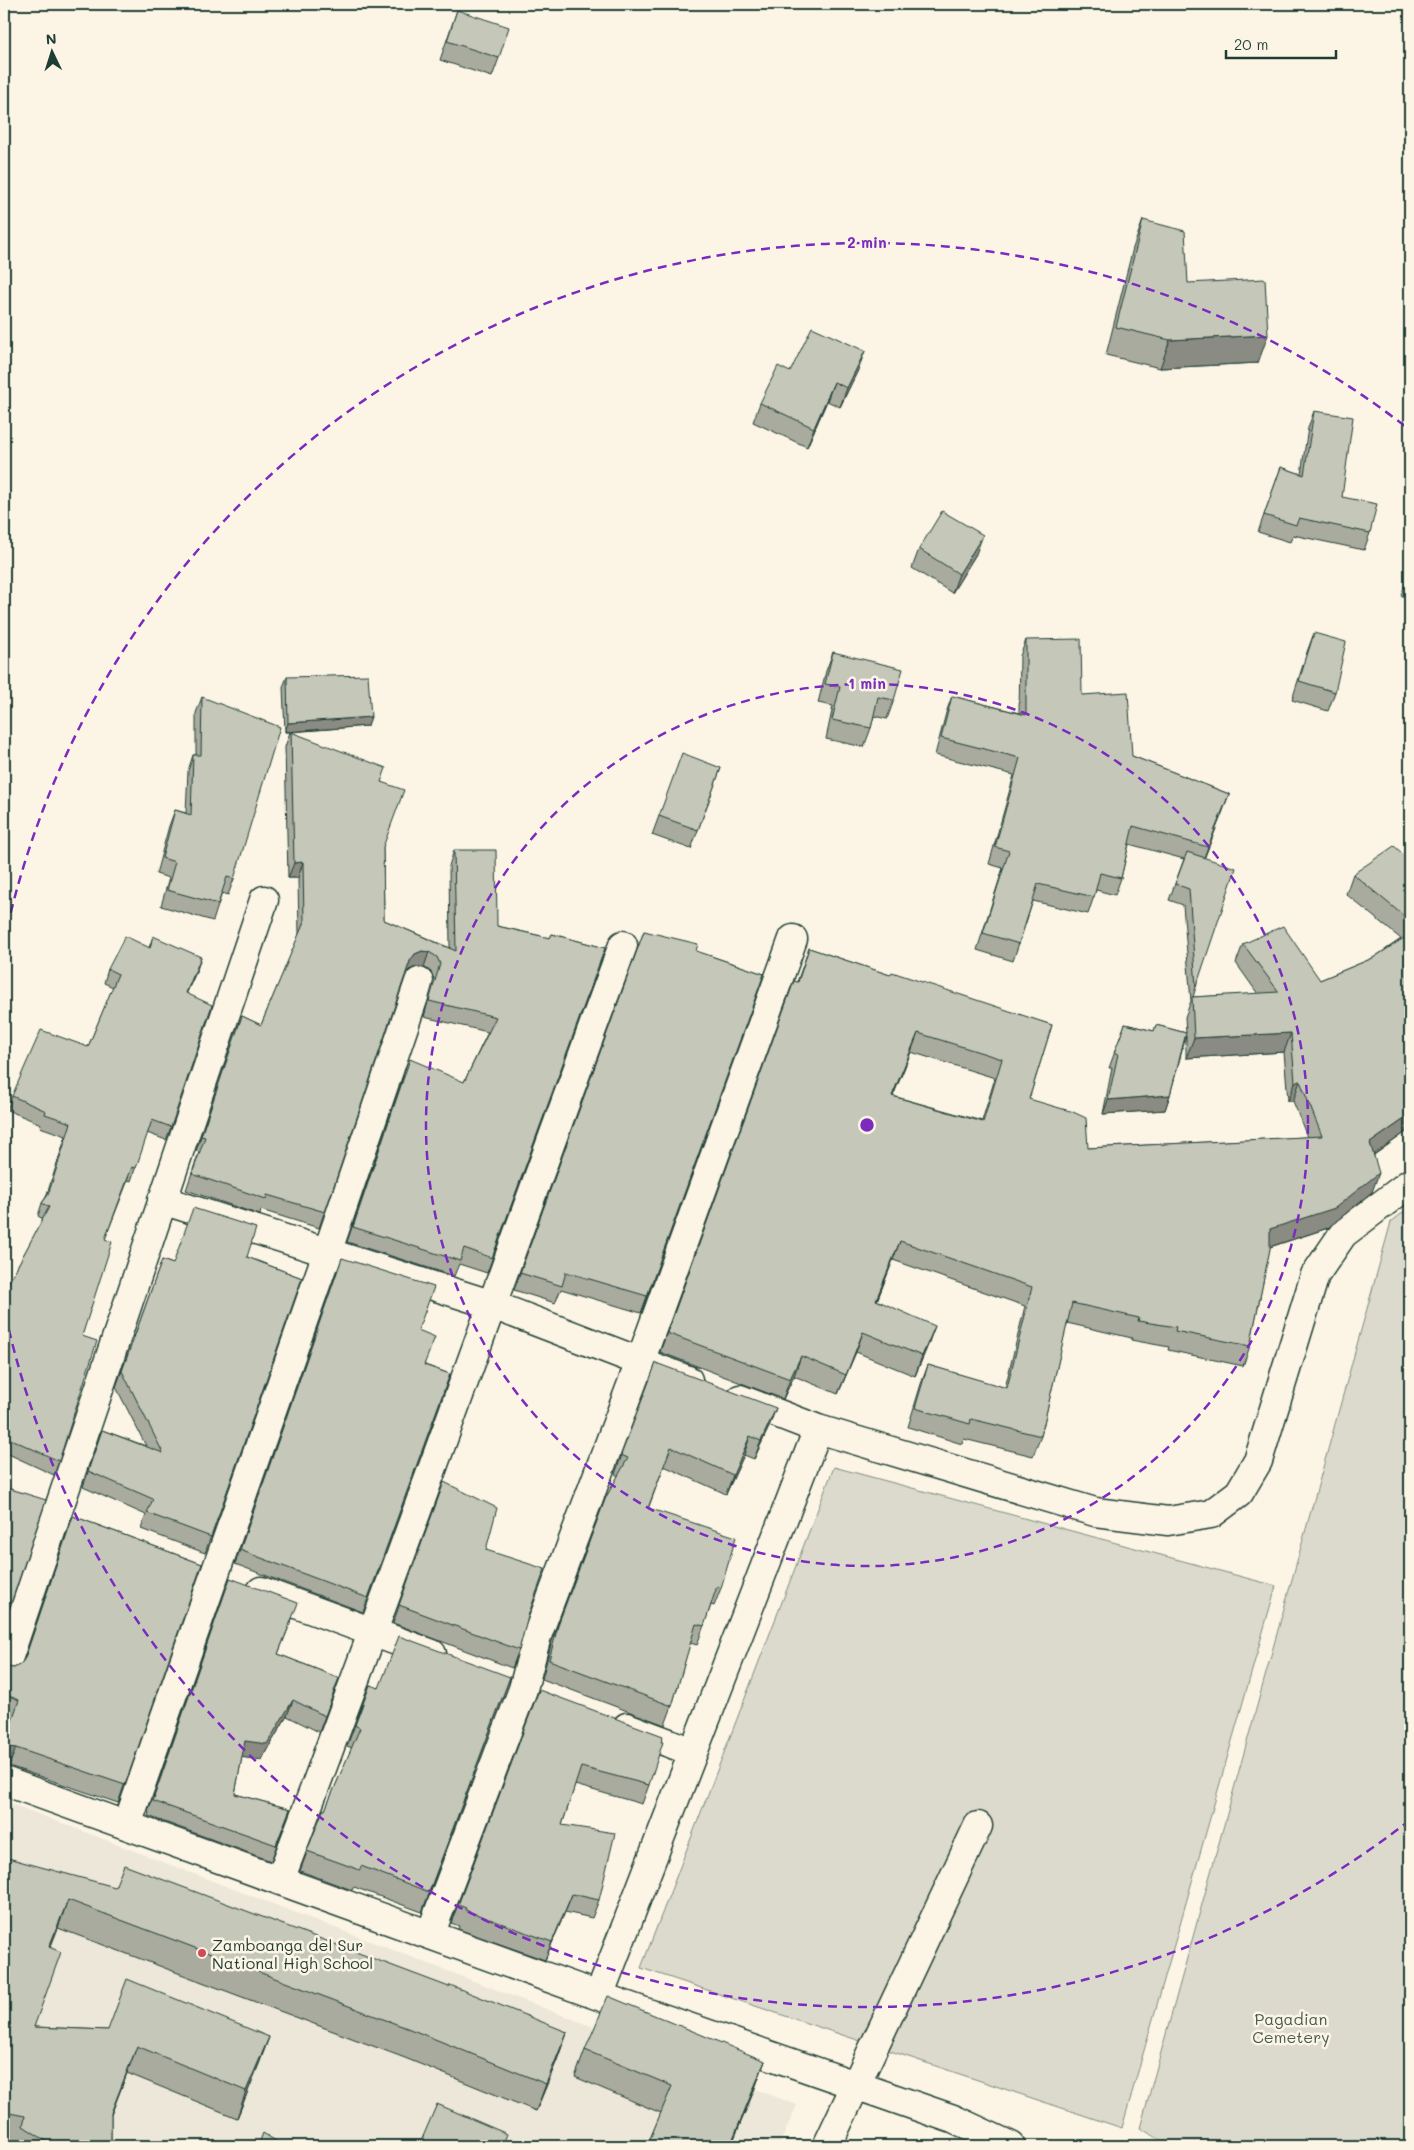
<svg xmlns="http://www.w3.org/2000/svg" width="1414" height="2150" viewBox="0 0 1414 2150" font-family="Mali,sans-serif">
  <rect width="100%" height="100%" fill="#fcf5e5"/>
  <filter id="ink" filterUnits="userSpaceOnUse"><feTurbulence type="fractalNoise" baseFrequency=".02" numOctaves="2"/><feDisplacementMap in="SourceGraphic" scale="10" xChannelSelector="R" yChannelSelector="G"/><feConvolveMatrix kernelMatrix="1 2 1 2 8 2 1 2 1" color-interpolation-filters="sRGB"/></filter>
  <g filter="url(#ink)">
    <path fill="#ece7d8" d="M4 1801 797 2105 779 2146H4Z"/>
    <path fill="#dcdacc" stroke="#7e8c80" d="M1410 1207V2146H1171L1140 2128 1391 1222Z
      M834 1467 1276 1586 1122 2128 641 1968Z"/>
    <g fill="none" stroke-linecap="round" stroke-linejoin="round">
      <g stroke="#1f3d34" stroke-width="31">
        <path id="minor" d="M162 1200 490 1304 688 1380
          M740 1399 818 1429 1095 1512 1168 1521 1211 1514 1239 1493 1258 1461 1315 1275 1343 1234 1410 1183
          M261 1591 432 1654
          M4 1671 264 900
          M627 1727 693 1752
          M4 1781 599 1996 953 2119 1011 2146
          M127 1825 327 1253 419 982
          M280 1880C398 1570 508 1257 623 945
          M430 1935 523 1689 537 1636 640 1362 793 939
          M599 1996 818 1429
          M827 2146 978 1826"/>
      </g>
      <use href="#minor" stroke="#fcf5e5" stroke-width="28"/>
    </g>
    <path fill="#a9ab9f" stroke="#1f3d34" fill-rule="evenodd" d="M457 10 499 58 492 77 440 60Z
      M1143 220 1188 283 1258 363 1160 368 1106 355 1133 248Z
      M858 370 840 407 827 401 807 447 753 422 760 403 790 372Z
      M1314 411 1342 497 1370 533 1364 550 1293 535 1290 542 1258 532 1281 467 1301 474 1308 428Z
      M919 549 976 554 952 593 912 568Z
      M1410 576V601L1401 595 1407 580Z
      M1314 633 1335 692 1328 711 1292 700 1307 652Z
      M1026 640 1082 695 1132 756 1229 794 1204 858 1196 987 1193 997 1258 994 1236 963 1243 944 1320 980 1373 958 1401 939 1346 894 1353 874 1410 860V1132L1409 1130 1374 1155 1372 1192 1328 1228 1270 1247 1250 1346 1243 1366 1168 1350 1169 1347 1131 1340 1132 1338 1067 1323 1041 1436 1033 1456 964 1439 962 1444 908 1427 921 1384 928 1365 1005 1388 1025 1306 893 1260 877 1301 928 1345 915 1376 856 1352 838 1394 794 1376 783 1399 660 1352 794 981 797 982 809 948 890 975 1052 1025 1029 1099 1088 1148 1307 1137 1293 1101H1288L1284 1052 1186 1058V1036L1170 1095 1165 1110 1103 1114 1112 1068H1109L1125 1024 1154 1031 1156 1025 1186 1033 1185 1017 1191 1001 1183 905 1169 900 1184 859 1129 844 1121 878 1115 895 1096 890 1088 914 1033 901 1013 961 977 950 1003 868 989 864 1014 775 935 755 946 713 952 696 1019 713 1020 656ZM911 1052 995 1078 982 1121 893 1096Z
      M833 652 894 700 887 719 874 716 871 728 864 747 826 739 833 706 818 703 826 671Z
      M287 677 368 726 291 732 382 782 384 920 450 948 449 866 454 850 497 926 550 938 552 934 605 948 487 1273 459 1264 454 1276 347 1242 404 1075 464 1082 488 1032 424 1017 434 979 431 972 424 967H416L409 970 405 976 319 1228 261 1210 260 1215 186 1190 199 1152 196 1151 242 1016 261 1025 299 935 298 878H288L285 747 290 732H285L283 687Z
      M202 697 234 879 228 895 222 893 213 921 161 906 169 878 156 874 169 826 175 810 186 813 188 771 193 755H196V713Z
      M721 768 691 849 652 835 659 816Z
      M644 931 696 951 764 974 641 1313 561 1289 555 1303 514 1290Z
      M153 936 197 970 186 993 171 1127 166 1140 147 1133 131 1181 128 1180 105 1239 82 1336 59 1461 54 1475 4 1452V1284L9 1282 43 1219 38 1216 42 1203 46 1197 66 1136 40 1127 41 1124 7 1110 12 1096 88 1047 113 987 104 983 108 969 149 948Z
      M247 1257 302 1278 205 1553 141 1529 146 1515 83 1487 102 1430 146 1446 116 1387 162 1260 173 1264Z
      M342 1258 418 1330 425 1365 450 1374 363 1612 235 1564Z
      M656 1363 769 1427 754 1459 744 1455 726 1494 664 1466 648 1509 721 1588 714 1606 711 1605 697 1645 690 1643 672 1706 665 1725 542 1679 552 1641 606 1497 618 1476 615 1474Z
      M444 1482 486 1550 528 1615 519 1650 512 1668 393 1623Z
      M73 1516 202 1564 118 1803 9 1766H4V1744L13 1718 4 1715V1666L5 1667 14 1668 21 1664 24 1659Z
      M230 1578 292 1619 278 1654 339 1678 319 1732 287 1716 261 1760 242 1757 235 1794 290 1809 271 1861 148 1816 149 1813 148 1812Z
      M510 1677 422 1912 354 1887 352 1890 300 1871 323 1810H325L352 1748 347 1746 370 1685 379 1688Z
      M539 1690 649 1785 642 1804 575 1785 562 1825 599 1900 592 1918 565 1912 545 1960 458 1929 459 1926 451 1923Z
      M4 1857 567 2032 557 2060 536 2111 405 2058 58 1928 50 1948 34 2027 269 2037 259 2064 237 2118 127 2073 111 2115V2144L116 2146H15V2143L4 2141Z
      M585 2050 765 2061 755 2088 731 2146H647L661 2113 575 2077Z"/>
    <path fill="#8a8b82" stroke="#1f3d34" d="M1268 335 1258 363 1160 368 1170 340Z
      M865 351 858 370 840 407 847 388Z
      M834 382 827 401 807 447 814 428Z
      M983 535 976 554 952 593 959 574Z
      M371 717 368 726 285 732 288 723Z
      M1229 794 1223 811 1202 864 1208 847Z
      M303 862 298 878H288L294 863Z
      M422 951 429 952 424 967H416L409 970 404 977 410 961 415 954Z
      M201 957 197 970 181 1006 186 993Z
      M918 1033 911 1052 885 1115 892 1096Z
      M1291 1033 1284 1052 1186 1058 1194 1038Z
      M1300 1081 1293 1101H1288L1295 1082Z
      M1170 1095 1165 1110 1103 1114 1108 1100Z
      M1410 1115V1127L1409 1130 1363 1162 1370 1143Z
      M1379 1173 1372 1192 1328 1228 1263 1249 1270 1229Z
      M900 1241 893 1260 869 1320 876 1300Z
      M935 1326 928 1345 915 1376 922 1356Z
      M863 1332 856 1352 838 1394 846 1375Z
      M801 1356 794 1376 783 1399 790 1379Z
      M776 1408 769 1427 754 1459 761 1441Z
      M750 1436 744 1455 726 1494 733 1475Z
      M293 1700 287 1716 261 1760 239 1757 245 1741Z
      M8 1747 16 1748 9 1766H4V1749Z
      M572 1894 565 1912 545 1960 552 1942Z
      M68 1900 58 1928 40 1974 49 1947Z
      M567 2032 557 2060 536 2111 546 2084Z
      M269 2037 259 2064 237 2118 246 2091Z
      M137 2046 127 2073 101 2140 111 2113Z
      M765 2061 755 2088 731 2146H730Z"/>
    <path fill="#c5c7b9" stroke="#1f3d34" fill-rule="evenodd" d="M457 10 509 27 499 58 447 41Z
      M1143 220 1185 231 1188 283 1265 279 1268 335 1170 340 1116 327Z
      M812 327 865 351 847 388 834 382 814 428 760 403 778 366 790 372Z
      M1314 411 1353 417 1342 497 1377 504 1370 533 1299 518 1296 525 1264 515 1281 467 1304 475Z
      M942 511 983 535 959 574 919 549Z
      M1410 576V583L1407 580Z
      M1314 633 1346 642 1335 692 1299 681Z
      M1081 639 1082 695 1128 692 1132 756 1229 794 1208 847 1133 826 1121 878 1100 873 1094 897 1038 884 1019 944 983 933 1009 851 995 847 1020 758 941 738 952 696 1026 715V640Z
      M833 652 903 669 894 700 878 697 871 728 832 720 840 687 825 684Z
      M368 675 371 717 288 723 287 677Z
      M202 697 280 727 234 879 227 877 218 904 167 890 175 862 162 858 175 810 191 815 193 755H201Z
      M291 732 386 768 381 782 404 790 383 847 384 920 456 951 454 850H496L497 926 550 938 552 934 605 948 492 1258 464 1248 460 1261 353 1227 410 1059 464 1082 496 1017 429 1001 440 964 437 957 429 952 422 951 415 954 410 961 325 1212 267 1195 266 1199 192 1174 205 1137 201 1136 242 1016 261 1025 304 922 303 862 294 863Z
      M682 753 721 768 698 830 659 816Z
      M1394 846 1410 860V921L1353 874Z
      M1187 852 1236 868 1196 987 1189 889 1175 884Z
      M1283 926 1320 980 1373 958 1410 934V1115L1370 1143 1379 1173 1335 1208 1270 1229V1249L1250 1346 1175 1331 1176 1327 1138 1321 1139 1318 1072 1303 1041 1436 971 1419 970 1424 915 1408 928 1365 1007 1388 1032 1287 900 1241 876 1300 935 1326 922 1356 863 1332 846 1375 801 1356 790 1379 667 1333 794 981 798 982 809 948 890 975 892 972 1052 1025 1029 1099 1073 1112 1086 1118 1088 1148 1322 1136 1300 1081 1295 1082 1291 1033 1194 1038 1192 997 1279 992 1243 944ZM918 1033 1002 1059 983 1122 892 1096Z
      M644 931 698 944 696 951 764 974 647 1296 566 1272 562 1286 520 1273Z
      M125 936 150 948 153 936 201 957 186 993 212 1005 171 1127 152 1120 136 1168 132 1167 105 1239 112 1242 82 1336 97 1341 59 1461 4 1436V1284L5 1280 9 1282 49 1207 42 1203 48 1195 71 1123 45 1114 46 1111 12 1096 41 1030 88 1047 118 974 108 969Z
      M1125 1024 1154 1031 1156 1025 1186 1033 1170 1095 1108 1100 1118 1054 1114 1053Z
      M193 1208 256 1228 247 1257 302 1278 211 1537 147 1513 153 1499 88 1471 102 1430 163 1453 122 1371 162 1260 173 1264Z
      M342 1258 434 1287 418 1330 435 1337 424 1365 450 1374 368 1598 240 1550Z
      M656 1363 776 1408 761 1441 750 1436 733 1475 671 1447 648 1508 736 1537 721 1588 717 1586 704 1626 696 1624 672 1706 549 1660 559 1622 606 1497 628 1458 621 1455Z
      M444 1482 497 1508 486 1550 545 1569 529 1613 519 1650 399 1605Z
      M4 1487 46 1500 4 1624Z
      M73 1516 202 1564 125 1785 16 1748 8 1747 4 1749V1744L19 1700 4 1694V1666L5 1667 14 1668 21 1664 25 1658Z
      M230 1578 298 1603 278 1654 339 1678 325 1716 293 1700 267 1744 245 1741 235 1794 290 1809 276 1845 153 1801 155 1797H154Z
      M399 1636 510 1677 429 1892 361 1866 360 1870 307 1851 323 1810H325L360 1728 355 1725 370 1685 379 1688Z
      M539 1690 663 1736 661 1742H663L649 1785 581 1767 562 1825 615 1833 599 1900 572 1894 552 1942 465 1910 466 1908 458 1905Z
      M4 1857 115 1887 124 1865 449 1987 450 1985 567 2032 546 2084 415 2031 68 1900 49 1947 61 1952 34 2027 108 2030 127 1979 269 2037 246 2091 137 2046 111 2113V2144L116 2146H54L23 2126 25 2116 4 2112Z
      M608 1996 765 2061 730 2146H647L672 2086 585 2050Z
      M437 2104 507 2134 502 2146H419Z
      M263 2133 284 2146H258Z"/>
  </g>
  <g fill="none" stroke="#7b2cbf" stroke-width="2.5" stroke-dasharray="9 6">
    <circle cx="867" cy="1125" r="441"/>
    <path d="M1410 1820A882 882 0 0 1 4 1308M4 942A882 882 0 0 1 1410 430"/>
  </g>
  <circle fill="#d1495b" stroke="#fcf5e5" stroke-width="2" cx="202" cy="1953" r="5"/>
  <g text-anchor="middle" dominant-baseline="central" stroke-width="5" stroke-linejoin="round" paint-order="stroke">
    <g font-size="16" fill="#1f3d34" stroke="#fcf5e5" text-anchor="start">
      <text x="212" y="1944">Zamboanga del Sur<tspan x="212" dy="18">National High School</tspan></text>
    </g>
    <g font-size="16" fill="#455c52" stroke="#fcf5e5">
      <text x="1291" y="2018">Pagadian<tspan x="1291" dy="18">Cemetery</tspan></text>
    </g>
  </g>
  <circle cx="867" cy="1125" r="8" fill="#7b2cbf" stroke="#fcf5e5" stroke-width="2.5"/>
  <g font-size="15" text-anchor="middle" font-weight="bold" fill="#7b2cbf" stroke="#fcf5e5" stroke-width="5" stroke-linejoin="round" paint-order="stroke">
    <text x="867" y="248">2 min</text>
    <text x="867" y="689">1 min</text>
  </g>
  <rect width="1414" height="2150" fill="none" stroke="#fcf5e5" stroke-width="20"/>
  <rect x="10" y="10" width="1394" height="2130" fill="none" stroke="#1f3d34" stroke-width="2" filter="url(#ink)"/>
  <g transform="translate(52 52) rotate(356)" stroke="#fcf5e5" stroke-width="4" paint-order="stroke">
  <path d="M0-4L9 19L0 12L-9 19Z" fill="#1f3d34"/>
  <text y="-8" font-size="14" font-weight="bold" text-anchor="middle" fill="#1f3d34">N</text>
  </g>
  <path d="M1226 50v8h110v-8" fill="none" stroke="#1f3d34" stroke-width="2.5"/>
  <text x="1234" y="50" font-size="15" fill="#1f3d34" stroke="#fcf5e5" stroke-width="4" paint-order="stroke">20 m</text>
</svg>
